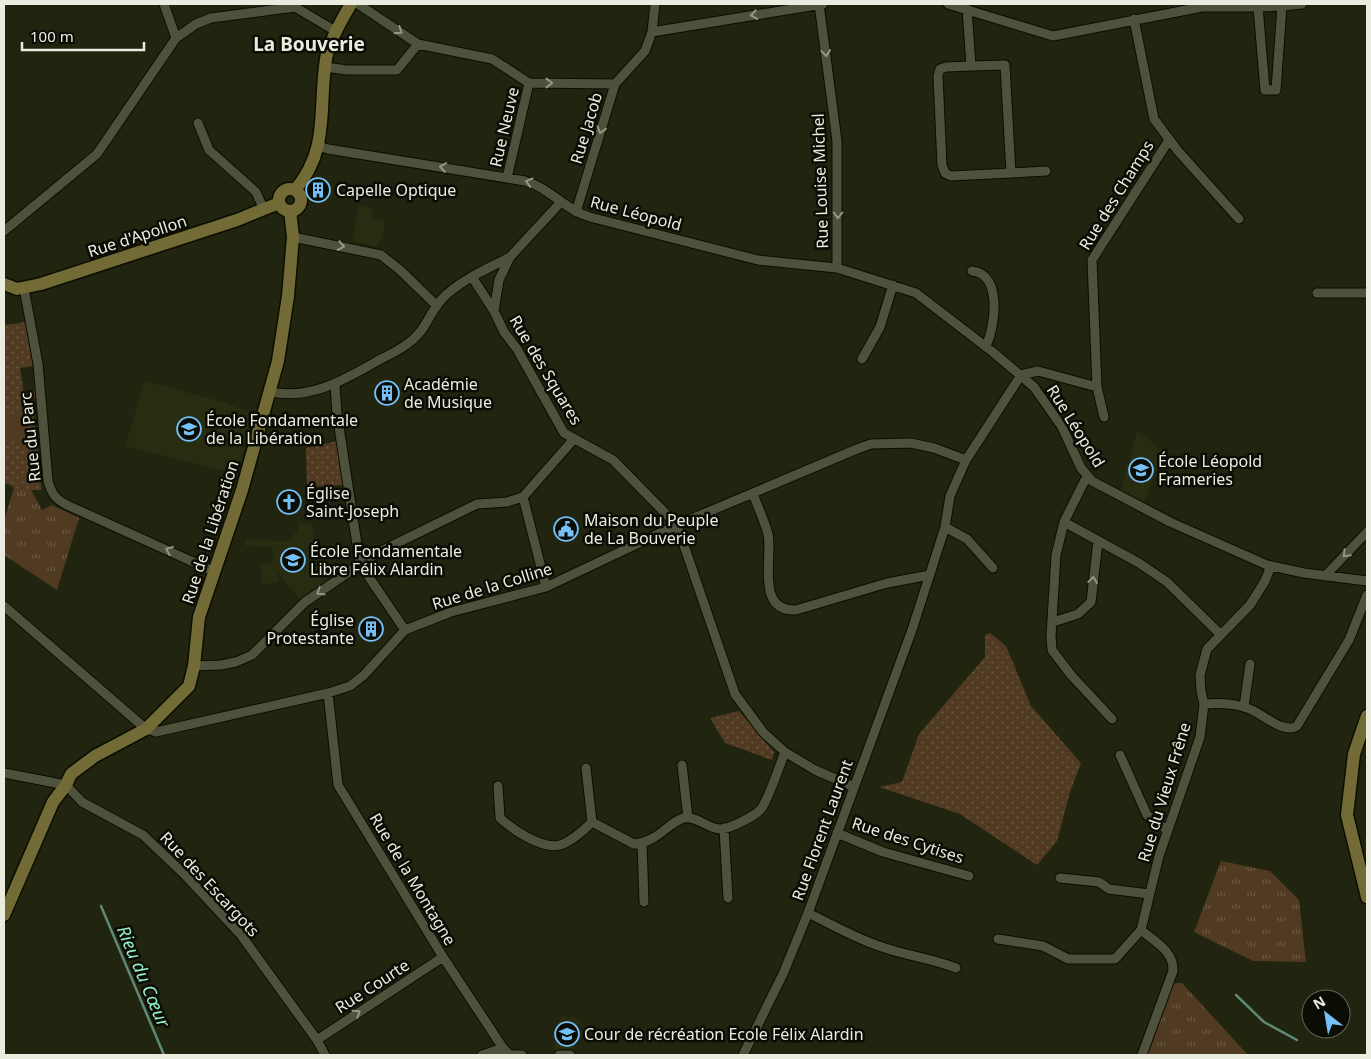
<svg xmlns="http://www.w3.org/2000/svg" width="1371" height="1059" viewBox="0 0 1371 1059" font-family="'Noto Sans',sans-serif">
  <defs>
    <pattern id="grass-tufts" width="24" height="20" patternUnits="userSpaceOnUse" patternTransform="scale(1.25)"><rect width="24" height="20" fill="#513a22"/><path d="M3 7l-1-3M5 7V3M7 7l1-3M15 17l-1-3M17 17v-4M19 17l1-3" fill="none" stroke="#6a5742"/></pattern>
    <pattern id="park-dots" width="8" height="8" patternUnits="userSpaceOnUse" patternTransform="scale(1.25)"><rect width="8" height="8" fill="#513a22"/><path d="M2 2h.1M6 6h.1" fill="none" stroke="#6a5742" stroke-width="1.8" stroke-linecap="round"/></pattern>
  </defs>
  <rect width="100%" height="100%" fill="#212510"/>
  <path fill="#282c10" d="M359 205 373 208 372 217 385 221 383 236 377 247 352 241Z
    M145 381 223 402 252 413 237 474 125 446Z
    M1137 432 1163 450 1144 503 1121 490Z
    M298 523 313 524 314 545 306 547 327 581 300 600 278 572V582L262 585 261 565 273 564 272 547 245 546 246 540 288 541 298 530Z
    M561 1016 580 1019 573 1049 554 1050Z"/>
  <path fill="url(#grass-tufts)" d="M34 411 41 490H31L42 510 52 505 79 518 57 590 4 555V521L14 487 4 482V454Z
    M1221 861 1270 871 1299 900 1306 962 1253 961 1194 932Z
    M1182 983 1248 1055H1145L1171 984Z"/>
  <path fill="url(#park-dots)" d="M26 322 33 366 20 368 24 393 36 391 37 397 32 399 41 490 19 489 4 482V325Z
    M338 441 344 485 307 487 306 448Z
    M990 633 1006 646 1031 706 1081 763 1070 792 1057 841 1037 865 960 814 879 787 902 782 919 734 985 657V635Z
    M739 711 774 752 772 760 725 743 710 718Z"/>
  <path fill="#513a22" d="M27 414 29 441 4 443V416Z"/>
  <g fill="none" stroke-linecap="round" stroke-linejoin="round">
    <path stroke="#5e8976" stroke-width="2.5" d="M101 906 164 1055
      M1236 995 1264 1022 1297 1040"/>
    <g stroke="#0b0d00" stroke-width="11">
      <path id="street" d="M164 4 176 38
        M358 4 418 44 492 59 529 83 615 84
        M819 4 837 141V268
        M948 4 1053 36 1202 7H1258L1265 90H1276L1282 6 1302 4
        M1258 7 1282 6
        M967 9 971 66 1005 65 1011 173 951 176 945 173 942 165 938 76 940 69 946 67 971 66
        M1134 19 1154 119 1178 151 1239 219
        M652 32 823 4
        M325 67 347 70H397L418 44
        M198 123 209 150 256 192 264 210
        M319 146 328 149 525 181C550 188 565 210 590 217L758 260 837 268 916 293 994 353 1034 387 1062 427 1081 468 1092 481 1170 522 1267 565 1304 573 1367 581
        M1011 173 1046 171
        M507 178 529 83
        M561 202 510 257 499 280 494 311 504 332 517 349 564 433 613 460 677 525 735 694 763 732 785 752 815 770 854 787
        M576 212 615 84 645 51 652 32 655 4
        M4 231 97 154 176 38 196 24 211 18 295 7 337 32
        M293 237 381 255 400 270 435 304
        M972 271C1003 274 995 327 986 346
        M472 277 494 311
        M24 288 38 364 48 481C52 494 55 499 67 505L213 571
        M1317 293H1367
        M862 359 880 327 893 285
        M1021 375 1038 371 1097 387 1104 417
        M335 385 337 414 360 564 405 630
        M1097 387 1092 260 1169 140
        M270 392C312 400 346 379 381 359 395 352 411 344 421 331 431 317 434 305 447 294 465 278 489 268 510 257
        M1087 476 1064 522 1056 555 1051 636 1052 650 1071 675 1112 719
        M753 494C758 507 764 520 768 534 773 557 755 612 796 610L887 583 930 575
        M523 497 546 587
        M523 497 573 440
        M1064 522 1139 563 1167 582 1220 634
        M945 527 967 539 993 568
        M1325 576 1367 532
        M4 606 146 729 156 732 328 693 350 686 364 675 405 630 451 612 546 587 677 525 857 449 871 444 911 443 934 448 966 460
        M1053 622 1078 614 1091 602 1098 541
        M194 666 221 665 236 662 252 655 305 602 377 553 477 504 507 502 523 497
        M328 693 338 785 443 957 503 1048 510 1055H522
        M1204 704C1219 703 1233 703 1247 708 1261 712 1283 735 1297 726L1349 640 1367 595
        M1244 707 1250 664
        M1120 755 1147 815 1167 830
        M682 765 688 818
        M586 768 592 822
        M4 773 66 785 82 802 143 835 184 874 241 935 317 1040 325 1055
        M498 786 500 818C512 829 542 850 560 845 572 841 583 831 592 822L634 844C659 842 669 821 684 818 698 816 708 829 720 829 730 829 755 816 761 809 768 801 780 764 785 752
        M724 828 728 898
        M837 833 883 852 969 876
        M642 844 644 902
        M1060 878 1099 882 1109 889 1149 894
        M808 913C833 925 858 940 885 948 909 956 933 959 956 968
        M1141 930C1155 942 1174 951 1173 971L1142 1055
        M998 939 1043 946 1068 959H1115L1141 930 1159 856 1200 737 1204 704 1201 691 1200 675 1207 649 1250 605 1265 581 1271 566
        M317 1040 443 957
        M482 1055 503 1048
        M559 1055H570
        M743 1055 783 974 808 913 912 630 945 527 950 496 966 460 1021 375"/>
    </g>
    <g stroke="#0b0d00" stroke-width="15">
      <path id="secondary" d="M279 200a11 11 0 1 1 22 0a11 11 0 1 1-22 0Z
        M295 190C330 149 318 109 326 59 329 42 342 19 351 4
        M4 284 17 289 41 284 237 220 279 203
        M1367 716 1354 754 1347 815 1367 897
        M4 915 53 802 66 785 71 774 95 756 146 729 189 686 194 666 199 617 242 490 278 361 288 296 293 237 290 211"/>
    </g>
    <use href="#street" stroke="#4e523c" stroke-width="9"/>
    <use href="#secondary" stroke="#736b36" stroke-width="12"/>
  </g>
  <defs><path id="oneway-chevron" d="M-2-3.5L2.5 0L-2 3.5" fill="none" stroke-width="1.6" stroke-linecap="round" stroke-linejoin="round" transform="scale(1.25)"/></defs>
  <g stroke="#949785">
    <use href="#oneway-chevron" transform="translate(754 15) rotate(171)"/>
    <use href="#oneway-chevron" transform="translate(399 31) rotate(34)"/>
    <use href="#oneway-chevron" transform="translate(826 53) rotate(83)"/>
    <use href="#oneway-chevron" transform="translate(549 83)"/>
    <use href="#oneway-chevron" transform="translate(601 130) rotate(107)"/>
    <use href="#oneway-chevron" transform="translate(443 167) rotate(-171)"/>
    <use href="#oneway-chevron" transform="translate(529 182) rotate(-164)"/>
    <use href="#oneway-chevron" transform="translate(838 215) rotate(90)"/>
    <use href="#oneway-chevron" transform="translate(341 246) rotate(10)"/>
    <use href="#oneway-chevron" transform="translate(169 550) rotate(-157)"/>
    <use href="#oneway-chevron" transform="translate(1346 554) rotate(134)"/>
    <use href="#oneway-chevron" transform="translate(1093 580) rotate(-83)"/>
    <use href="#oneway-chevron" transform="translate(320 592) rotate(147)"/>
    <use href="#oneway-chevron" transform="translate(357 1013) rotate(-33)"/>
  </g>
  <defs>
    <g id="building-ring" transform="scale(1.25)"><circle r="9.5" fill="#0b0d05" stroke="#75c0f6" stroke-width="1.5"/><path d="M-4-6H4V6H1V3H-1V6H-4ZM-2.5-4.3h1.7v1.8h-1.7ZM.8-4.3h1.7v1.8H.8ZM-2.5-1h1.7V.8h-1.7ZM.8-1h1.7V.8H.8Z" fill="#75c0f6"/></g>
    <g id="school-ring" transform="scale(1.25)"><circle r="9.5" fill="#0b0d05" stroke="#75c0f6" stroke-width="1.5"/><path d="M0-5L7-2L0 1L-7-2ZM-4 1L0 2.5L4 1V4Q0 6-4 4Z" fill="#75c0f6"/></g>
    <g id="church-ring" transform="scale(1.25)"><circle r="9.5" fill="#0b0d05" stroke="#75c0f6" stroke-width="1.5"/><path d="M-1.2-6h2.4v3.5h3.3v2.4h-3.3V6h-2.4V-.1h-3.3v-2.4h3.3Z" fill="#75c0f6"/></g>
    <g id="civic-ring" transform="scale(1.25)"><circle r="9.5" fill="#0b0d05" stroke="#75c0f6" stroke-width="1.5"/><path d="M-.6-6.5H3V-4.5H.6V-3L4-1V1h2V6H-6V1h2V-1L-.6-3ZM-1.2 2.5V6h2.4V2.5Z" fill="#75c0f6"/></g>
  </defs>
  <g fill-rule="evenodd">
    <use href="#building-ring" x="318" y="190"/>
    <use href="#building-ring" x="387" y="393"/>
    <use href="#school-ring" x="189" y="429"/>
    <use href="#school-ring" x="1141" y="470"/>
    <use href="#church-ring" x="289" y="502"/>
    <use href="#civic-ring" x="566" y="529"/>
    <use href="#school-ring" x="293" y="560"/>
    <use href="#building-ring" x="371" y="629"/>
    <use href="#school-ring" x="567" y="1034"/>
  </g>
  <g text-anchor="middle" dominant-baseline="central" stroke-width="5" stroke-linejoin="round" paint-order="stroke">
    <g font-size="16" fill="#e9ecde" stroke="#0b0d05">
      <text transform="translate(504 127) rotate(-77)">Rue Neuve</text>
      <text transform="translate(586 128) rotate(-73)">Rue Jacob</text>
      <text transform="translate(820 181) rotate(-92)">Rue Louise Michel</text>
      <text transform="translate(1116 195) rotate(-58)">Rue des Champs</text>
      <text transform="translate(636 213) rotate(15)">Rue Léopold</text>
      <text transform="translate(137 236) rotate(-18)">Rue d'Apollon</text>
      <text transform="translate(546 370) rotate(59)">Rue des Squares</text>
      <text transform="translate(1076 426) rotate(58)">Rue Léopold</text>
      <text transform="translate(30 437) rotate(-96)">Rue du Parc</text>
      <text transform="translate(210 532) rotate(-72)">Rue de la Libération</text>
      <text transform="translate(492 586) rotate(-17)">Rue de la Colline</text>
      <text transform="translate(1164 792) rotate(-73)">Rue du Vieux Frêne</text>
      <text transform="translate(822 830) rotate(-70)">Rue Florent Laurent</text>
      <text transform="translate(908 840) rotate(18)">Rue des Cytises</text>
      <text transform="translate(413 879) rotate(59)">Rue de la Montagne</text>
      <text transform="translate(210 884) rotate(47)">Rue des Escargots</text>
      <text transform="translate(372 986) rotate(-33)">Rue Courte</text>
    </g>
    <g font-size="16" fill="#e9ecde" stroke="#0b0d05" text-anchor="start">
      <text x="336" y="190">Capelle Optique</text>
      <text x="404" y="384">Académie<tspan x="404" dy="18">de Musique</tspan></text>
      <text x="206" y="420">École Fondamentale<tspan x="206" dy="18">de la Libération</tspan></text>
      <text x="1158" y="461">École Léopold<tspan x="1158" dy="18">Frameries</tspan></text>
      <text x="306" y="493">Église<tspan x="306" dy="18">Saint-Joseph</tspan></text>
      <text x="584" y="520">Maison du Peuple<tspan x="584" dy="18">de La Bouverie</tspan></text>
      <text x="310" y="551">École Fondamentale<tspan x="310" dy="18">Libre Félix Alardin</tspan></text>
      <text x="354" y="620" text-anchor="end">Église<tspan x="354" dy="18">Protestante</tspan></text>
      <text x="584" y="1034">Cour de récréation Ecole Félix Alardin</text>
    </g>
    <g font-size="18" font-style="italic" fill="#94eeca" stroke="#0b0d05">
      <text transform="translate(144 976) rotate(67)">Rieu du Cœur</text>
    </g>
    <g font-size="19" font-weight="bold" fill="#e9ecde" stroke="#0b0d05">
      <text x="309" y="44">La Bouverie</text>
    </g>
  </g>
  <rect width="1371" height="1059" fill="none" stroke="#e9ecde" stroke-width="10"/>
  <g transform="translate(1326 1014) rotate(329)"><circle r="24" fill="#0b0d05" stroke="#64665c"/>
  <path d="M0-4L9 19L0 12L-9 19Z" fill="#75c0f6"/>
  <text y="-8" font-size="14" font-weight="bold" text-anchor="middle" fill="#e9ecde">N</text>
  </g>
  <path d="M22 42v8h122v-8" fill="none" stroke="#e9ecde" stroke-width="2.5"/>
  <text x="30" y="42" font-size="15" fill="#e9ecde" stroke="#0b0d05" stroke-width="4" paint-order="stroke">100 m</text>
</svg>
